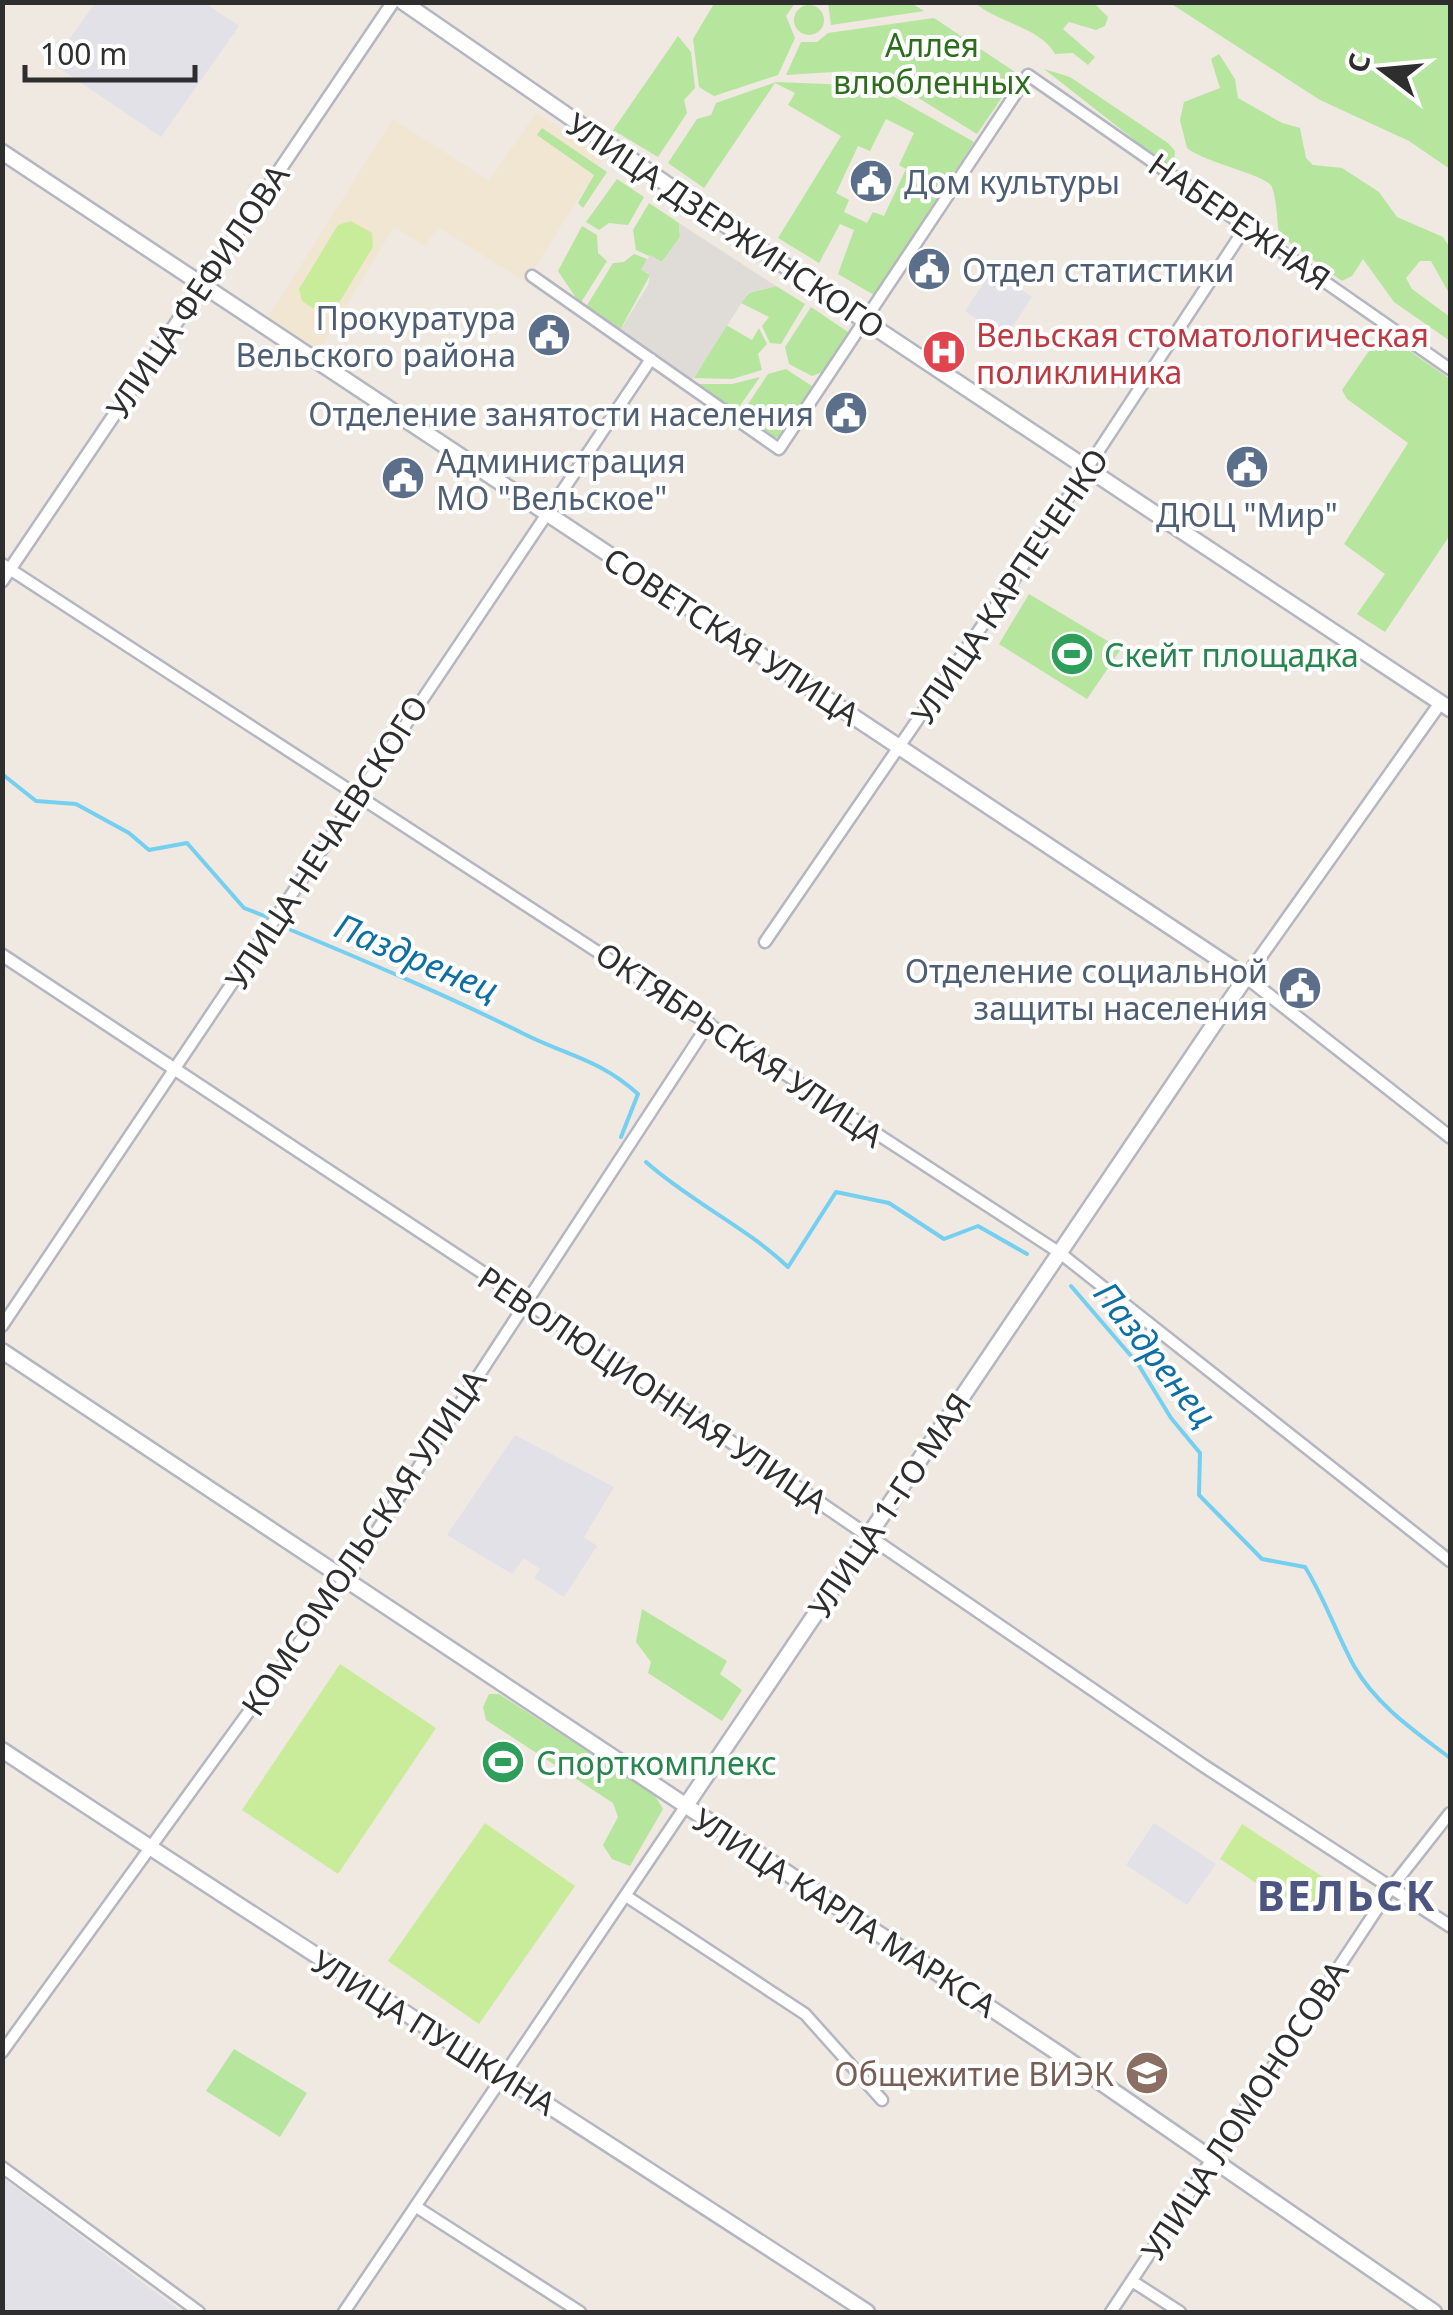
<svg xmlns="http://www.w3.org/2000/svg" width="1453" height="2315" viewBox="0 0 1453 2315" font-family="'Noto Sans',sans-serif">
  <rect width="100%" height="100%" fill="#efe9e1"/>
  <path fill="#e3e1e8" d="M96 2 205 3 239 26 161 137 52 63Z
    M992 270 1032 297 1005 338 965 311Z
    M515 1435 614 1487 584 1537 597 1546 564 1597 534 1578 540 1569 524 1558 512 1574 447 1535Z
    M1154 1823 1216 1864 1187 1905 1126 1865Z
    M3 2178 182 2312H3Z"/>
  <path fill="#f0e6d1" d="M536 113 605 156 526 282 438 227 425 246 394 227 319 351 267 319 393 119 489 181Z"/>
  <path fill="#b6e59e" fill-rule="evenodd" d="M715 2 795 3 786 16 795 38 778 75 714 96 699 87 693 39Z
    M828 3H911L924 11 831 25Z
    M975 3H1094L1108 17 1105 26 1096 30 1069 22 1063 29 1095 57 1088 65 1073 53 1055 54C1040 27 998 23 975 3Z
    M1170 3H1450V169L1409 141 1320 100Z
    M794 20a15 15 0 1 1 30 0a15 15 0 1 1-30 0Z
    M934 18 1018 74 977 134 881 75 849 71 786 75 801 42H817L828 33Z
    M678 36 691 52 695 88 684 100 687 113 658 157 613 130Z
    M1219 54 1235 79 1238 98 1282 123 1300 128 1306 158 1313 165 1342 168 1379 192 1397 217 1443 237 1450 248V295L1431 261H1420L1406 278 1412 289 1450 317V341L1394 302 1363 259 1352 276 1342 281 1279 235C1277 220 1277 201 1272 187 1266 174 1207 164 1187 148L1180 120 1184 102 1220 88 1211 59Z
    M1044 69 1070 77 1168 143 1175 151 1174 161 1167 168 1141 157 1132 138Z
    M776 82 875 86 974 142 874 295 838 274 854 230 840 224 819 263 778 238 841 136 788 105 795 93 775 83 704 188 668 163 697 119 711 115 716 103ZM886 119 914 133 899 165 906 169 884 216 873 212 867 223 844 212 849 200 836 193 858 146 870 151Z
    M542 128 607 172 583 208 578 203 594 175 537 135Z
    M617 179 644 197 628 225 609 223 599 230 586 222Z
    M649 203 679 223 680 237 662 262 636 250 633 230Z
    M582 226 597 235 598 253 607 261 580 304 558 271Z
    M634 254 647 259 642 270 650 275 620 330 586 307 613 263 624 262Z
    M776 286 805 304 781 344 770 343 762 326 769 317 741 303 749 293Z
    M811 307 851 334 828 370 812 376 789 364 785 347Z
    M726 325 752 340 759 328 767 344 758 354 762 370 732 379 694 378Z
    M1382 332 1450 379V535L1385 632 1357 614 1385 574 1344 544 1408 443 1347 399 1342 390Z
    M786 369 815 388 781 438 768 436 740 416 768 374Z
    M760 377 737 410 694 384H732Z
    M1029 594 1121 649 1087 699 999 644Z
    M642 1609 727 1661 720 1674 742 1690 722 1721 648 1673 651 1662 636 1642Z
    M489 1694H499L654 1794 663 1809 630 1866 612 1859 603 1845 618 1817 613 1803 486 1720 483 1707Z
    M234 2049 307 2093 280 2137 206 2091Z"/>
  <path fill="#c9ec9a" d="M351 221 372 233 373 247 334 311 320 313 302 301 299 289 338 225Z
    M340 1664 436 1728 338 1874 242 1810Z
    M485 1823 575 1886 479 2024 388 1961Z
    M1242 1824 1329 1881 1306 1916 1220 1859Z"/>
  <path fill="#dfdcd8" d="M679 223 776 286 748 293 691 382 619 332 648 285 650 275 641 269 650 255 662 262 680 237Z"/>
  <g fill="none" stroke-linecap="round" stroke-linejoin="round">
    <path stroke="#75cff0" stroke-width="4" d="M2 774 36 801 76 804 129 833 149 850 187 843 244 908 267 917
      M291 930C370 963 448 996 524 1034 568 1056 599 1059 638 1094L621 1137
      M646 1162C691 1202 746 1227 788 1267L836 1192 889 1203 944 1239 978 1226 1027 1254
      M1071 1286 1138 1364 1171 1418 1200 1453 1199 1495 1262 1559 1305 1567C1325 1599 1336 1633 1354 1666 1376 1705 1416 1732 1450 1758"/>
    <g stroke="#b4b7c1" stroke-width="15">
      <path id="minor" d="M532 276 779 449 1028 75 1450 369
        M2 564 1060 1253 1450 1561
        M765 942 1017 575 1247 225
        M2 1326 651 359
        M626 1896 805 2014 882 2100
        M2 2052 350 1572 709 1023
        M2 2167 199 2312
        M418 2208 580 2312
        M1132 2281 1180 2312
        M344 2312 685 1807
        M1111 2312 1391 1888 1450 1813"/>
    </g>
    <g stroke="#b4b7c1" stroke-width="16">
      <path id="tertiary" d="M2 581 393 2
        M1441 702 1246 977 1450 1137
        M2 955 524 1300 1204 1766 1450 1926"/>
    </g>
    <g stroke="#b4b7c1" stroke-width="19">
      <path id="secondary" d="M403 2 865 321 1450 709
        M2 152 1246 977 685 1807
        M2 1351 1061 2055 1434 2312
        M2 1750C289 1940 579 2124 867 2312"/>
    </g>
    <use href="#minor" stroke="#fff" stroke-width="10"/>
    <use href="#tertiary" stroke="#fff" stroke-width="11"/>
    <use href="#secondary" stroke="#fff" stroke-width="14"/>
  </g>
  <defs>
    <g id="civic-disc" transform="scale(2.25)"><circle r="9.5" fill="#5c6f8a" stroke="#fff"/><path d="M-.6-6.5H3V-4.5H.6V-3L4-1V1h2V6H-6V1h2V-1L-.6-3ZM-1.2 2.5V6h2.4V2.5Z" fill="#fff"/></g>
    <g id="hospital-disc" transform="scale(2.25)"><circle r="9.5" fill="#e0444e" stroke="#fff"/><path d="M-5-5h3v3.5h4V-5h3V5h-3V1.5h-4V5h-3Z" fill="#fff"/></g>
    <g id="stadium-disc" transform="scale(2.25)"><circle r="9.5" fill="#2e9e5b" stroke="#fff"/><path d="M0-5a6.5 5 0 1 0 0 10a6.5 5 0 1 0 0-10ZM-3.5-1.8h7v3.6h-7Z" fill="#fff"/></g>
    <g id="university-disc" transform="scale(2.25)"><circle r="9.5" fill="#8d6e63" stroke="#fff"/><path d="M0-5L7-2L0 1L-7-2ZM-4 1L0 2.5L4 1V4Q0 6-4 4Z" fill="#fff"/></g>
  </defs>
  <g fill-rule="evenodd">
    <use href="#civic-disc" x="871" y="181"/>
    <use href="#civic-disc" x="929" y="269"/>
    <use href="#civic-disc" x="549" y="335"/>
    <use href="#hospital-disc" x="944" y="352"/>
    <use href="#civic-disc" x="846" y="413"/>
    <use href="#civic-disc" x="1247" y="467"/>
    <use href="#civic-disc" x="403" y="478"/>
    <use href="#stadium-disc" x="1072" y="654"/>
    <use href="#civic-disc" x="1300" y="988"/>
    <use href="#stadium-disc" x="503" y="1762"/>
    <use href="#university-disc" x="1147" y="2073"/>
  </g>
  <g text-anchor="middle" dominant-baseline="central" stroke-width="8" stroke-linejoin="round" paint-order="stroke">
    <g font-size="32" fill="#2c6e1b" stroke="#fff">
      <text x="932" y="44">Аллея<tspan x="932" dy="37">влюбленных</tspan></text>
    </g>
    <g font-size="32" fill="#4e5e75" stroke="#fff" text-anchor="start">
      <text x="904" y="181">Дом культуры</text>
      <text x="962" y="269">Отдел статистики</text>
      <text x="516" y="317" text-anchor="end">Прокуратура<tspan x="516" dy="37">Вельского района</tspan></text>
      <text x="814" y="413" text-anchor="end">Отделение занятости населения</text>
      <text x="436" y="460">Администрация<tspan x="436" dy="37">МО "Вельское"</tspan></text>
      <text x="1247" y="514" text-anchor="middle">ДЮЦ "Мир"</text>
      <text x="1268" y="970" text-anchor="end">Отделение социальной<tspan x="1268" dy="37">защиты населения</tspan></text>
    </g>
    <g font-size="32" fill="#2e2e2e" stroke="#fff">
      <text transform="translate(1240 221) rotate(35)">НАБЕРЕЖНАЯ</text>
      <text transform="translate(726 225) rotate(34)">УЛИЦА ДЗЕРЖИНСКОГО</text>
      <text transform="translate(197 291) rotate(-56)">УЛИЦА ФЕФИЛОВА</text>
      <text transform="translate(1009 586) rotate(-56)">УЛИЦА КАРПЕЧЕНКО</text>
      <text transform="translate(732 636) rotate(33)">СОВЕТСКАЯ УЛИЦА</text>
      <text transform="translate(326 842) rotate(-57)">УЛИЦА НЕЧАЕВСКОГО</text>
      <text transform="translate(740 1044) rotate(34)">ОКТЯБРЬСКАЯ УЛИЦА</text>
      <text transform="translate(653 1389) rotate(34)">РЕВОЛЮЦИОННАЯ УЛИЦА</text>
      <text transform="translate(889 1505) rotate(-56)">УЛИЦА 1-ГО МАЯ</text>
      <text transform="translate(363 1542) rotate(-56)">КОМСОМОЛЬСКАЯ УЛИЦА</text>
      <text transform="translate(845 1912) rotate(33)">УЛИЦА КАРЛА МАРКСА</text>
      <text transform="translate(434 2032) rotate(32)">УЛИЦА ПУШКИНА</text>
      <text transform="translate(1244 2110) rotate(-57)">УЛИЦА ЛОМОНОСОВА</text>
    </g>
    <g font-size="32" fill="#be3a42" stroke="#fff" text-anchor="start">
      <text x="976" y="334">Вельская стоматологическая<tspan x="976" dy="37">поликлиника</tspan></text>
    </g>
    <g font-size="32" fill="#27864d" stroke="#fff" text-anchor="start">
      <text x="1104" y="654">Скейт площадка</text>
      <text x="536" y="1762">Спорткомплекс</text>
    </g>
    <g font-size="32" fill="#785e54" stroke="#fff" text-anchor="end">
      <text x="1114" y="2073">Общежитие ВИЭК</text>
    </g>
    <g font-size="35" font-style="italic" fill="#0d6fa3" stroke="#fff">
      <text transform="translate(417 957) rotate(23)">Паздренец</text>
      <text transform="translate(1156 1354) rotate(52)">Паздренец</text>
    </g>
    <g font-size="42" font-weight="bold" letter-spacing="2.5" fill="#4d5680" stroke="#fff">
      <text x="1347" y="1894">ВЕЛЬСК</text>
    </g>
  </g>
  <rect width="1453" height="2315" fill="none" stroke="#2e2e2e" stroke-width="10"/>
  <g transform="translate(1383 70) rotate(286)" stroke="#ffffff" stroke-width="8" paint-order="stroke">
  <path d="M0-8L18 38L0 25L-18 38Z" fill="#2e2e2e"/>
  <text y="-15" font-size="28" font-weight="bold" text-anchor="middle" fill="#2e2e2e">С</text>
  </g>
  <path d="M25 65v15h170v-15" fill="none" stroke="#2e2e2e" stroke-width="5"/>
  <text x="40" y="65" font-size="30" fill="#2e2e2e" stroke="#ffffff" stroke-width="8" paint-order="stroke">100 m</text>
</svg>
